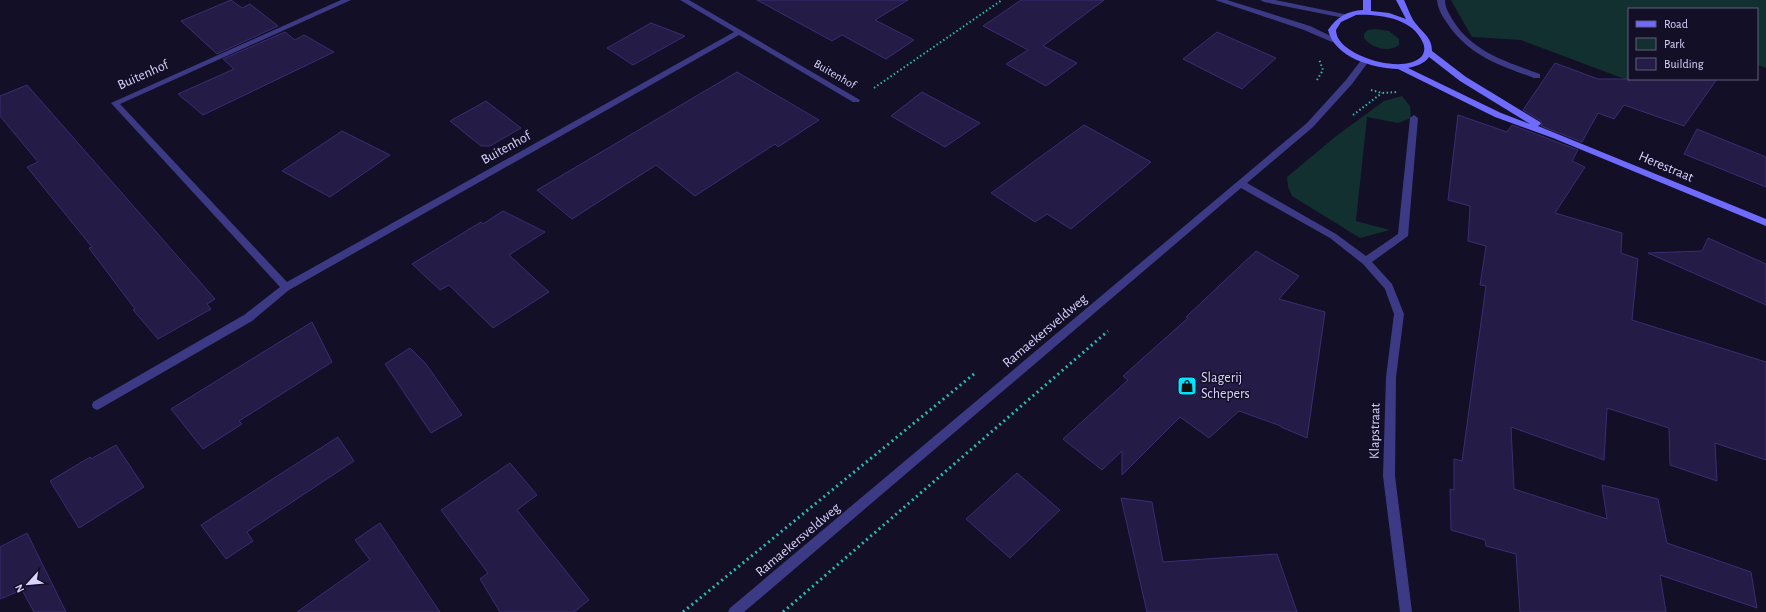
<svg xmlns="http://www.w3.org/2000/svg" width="1766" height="612" viewBox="0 0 1766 612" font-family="'Alegreya Sans',sans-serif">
  <rect width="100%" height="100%" fill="#130f26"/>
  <path fill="#12302f" d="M1451 0H1766V68L1757 65V9H1629V79L1662 93 1521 40 1472 37Z
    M1375 29 1389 31 1399 39V45C1389 53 1371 48 1364 38V34L1368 30Z
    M1402 96 1410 106 1411 118 1398 123 1367 117 1356 221 1390 230 1360 238 1292 196 1288 187 1287 177 1335 137 1384 101Z"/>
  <path fill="#241b47" stroke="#3b2d73" d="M231 0 242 8 250 4 278 26 217 54 181 21Z
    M757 0H908L875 20 914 40 886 59 842 35 832 41Z
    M1021 0H1104L1043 46 1077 63 1046 86 1006 64 1028 50 983 26Z
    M651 23 685 36 633 65 607 48Z
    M285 32 295 40 304 35 334 52 203 115 178 94 234 69 223 59Z
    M1217 32 1276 58 1242 89 1183 59Z
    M1555 63 1598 79H1717L1684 126 1624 105 1614 119 1598 113 1582 142 1541 126 1542 124 1541 121 1523 110Z
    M737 72 819 120 778 147 775 144 695 196 656 165 572 219 537 190Z
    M27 85 215 299 207 304 211 309 158 339 133 310 135 309 89 248 92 247 27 167 38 162 0 116V96Z
    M922 92 980 123 945 147 891 116Z
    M486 101 521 128 490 146H481L450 121Z
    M1458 115 1507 132 1512 125 1578 150 1572 161 1585 167 1555 213 1622 233 1621 253 1638 259 1632 320 1766 362V460L1715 443 1717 481 1670 465 1669 428 1607 408 1604 460 1511 427 1514 489 1607 519 1602 485 1658 499 1667 543 1751 572 1757 608 1660 575 1666 612H1520L1516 554 1486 546 1485 540 1451 530 1450 489 1454 490V459L1462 461 1486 286 1480 285 1486 246 1468 241 1470 206 1448 200Z
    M1084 125 1151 162 1071 229 1047 214 1035 222 991 193Z
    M1697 129 1766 157V187L1684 154Z
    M342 131 390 155 330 197 282 171Z
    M503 211 545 232 509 255 549 292 493 328 449 285 440 290 412 264 481 222 483 224Z
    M1708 238 1766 264V305L1648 253 1702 251Z
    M1256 251 1299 276 1279 299 1325 312 1307 438 1281 427V426L1239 411 1209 438 1180 417 1122 475V451L1102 470 1063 439 1128 380 1123 376 1188 318 1186 317Z
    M312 322 332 362 239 421 242 424 203 449 171 409Z
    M410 348 426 364 462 415 431 433 385 364Z
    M338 437 354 461 247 532 253 541 226 559 201 525Z
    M116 445 144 487 79 528 50 481 90 457 91 459Z
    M510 463 537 495 517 510 589 600 574 612H500L480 579 488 573 441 510Z
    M1017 473 1060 510 1010 558 966 519Z
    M1121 498 1152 502 1163 562 1277 554 1297 612H1147Z
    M380 523 440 612H297L370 560 355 540Z
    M27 533 66 612H34L22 590 0 599V547Z"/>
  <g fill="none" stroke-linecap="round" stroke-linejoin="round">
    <path stroke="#2fb8b0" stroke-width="2" stroke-dasharray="1.5 2.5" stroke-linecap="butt" d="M1317 80 1323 70 1319 59
      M874 88 1002 0
      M1371 90 1382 93 1398 92
      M1353 115 1382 93"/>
    <path stroke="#2fb8b0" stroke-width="3" stroke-dasharray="2 3.5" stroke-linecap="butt" d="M683 612 974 374
      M783 612 1108 331"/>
    <path fill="#3d3a85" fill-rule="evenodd" d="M1437 0H1445C1445 9 1450 15 1454 22 1474 53 1508 62 1540 74V78H1534C1499 65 1469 56 1447 23 1442 16 1438 9 1437 0Z"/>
    <path fill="#3d3a85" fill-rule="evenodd" d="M341 0H351L120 104 287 282 734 32 680 0H689L860 100 859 102H853L739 35 289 290 252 321 101 408 97 410 93 408 92 405 93 402 244 315 280 287 111 103Z
      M1215 0H1227L1310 26 1339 40 1335 42H1332L1304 30Z
      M1260 0H1275L1344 14 1348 16 1344 18 1264 2Z
      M1362 59H1365L1369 61 1352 84 1313 127 1247 183 1336 234 1366 256 1398 234 1410 118 1414 115 1418 118 1408 236 1372 262 1392 284 1404 314 1396 377 1395 476 1412 612H1400L1383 476 1386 377 1394 314 1385 289 1363 264 1330 238 1241 188 744 612H728L730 608 1307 123 1346 80Z"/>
    <path fill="#6f6bff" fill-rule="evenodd" d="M1363 0H1371V11L1389 13 1406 19 1396 0H1404C1408 8 1411 19 1417 25 1424 34 1432 38 1432 51L1466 77 1540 122 1541 124 1538 126 1766 219V226L1553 138 1495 117 1398 69C1373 68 1335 58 1328 30 1337 17 1347 11 1363 10ZM1356 15C1379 14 1413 18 1423 43 1425 47 1425 53 1421 57 1403 74 1349 58 1338 38 1337 36 1336 32 1336 30L1341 22ZM1429 57 1460 81 1530 124 1501 113 1408 68C1416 66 1424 64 1429 57Z"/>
  </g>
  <defs>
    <g id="shop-square" transform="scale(1)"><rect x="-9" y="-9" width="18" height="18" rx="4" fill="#00e5ff" stroke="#130f26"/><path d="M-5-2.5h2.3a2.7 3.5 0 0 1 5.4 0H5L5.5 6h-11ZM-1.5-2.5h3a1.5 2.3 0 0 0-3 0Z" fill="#111"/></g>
  </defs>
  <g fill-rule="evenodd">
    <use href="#shop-square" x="1187" y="386"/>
  </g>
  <g text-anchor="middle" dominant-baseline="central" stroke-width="3" stroke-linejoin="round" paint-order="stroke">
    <g font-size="12" fill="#d9d4ff" stroke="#130f26">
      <text transform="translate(835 74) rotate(30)">Buitenhof</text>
    </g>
    <g font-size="14" fill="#d9d4ff" stroke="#130f26">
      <text transform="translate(143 75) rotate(-24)">Buitenhof</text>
      <text transform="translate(506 148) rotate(-29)">Buitenhof</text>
      <text transform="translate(1666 167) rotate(23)">Herestraat</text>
      <text transform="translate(1045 331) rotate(-40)">Ramaekersveldweg</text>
      <text transform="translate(1375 431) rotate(-89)">Klapstraat</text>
      <text transform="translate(798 540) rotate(-40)">Ramaekersveldweg</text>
    </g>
    <g font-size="14" fill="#d9d4ff" stroke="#130f26" text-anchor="start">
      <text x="1201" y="378">Slagerij<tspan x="1201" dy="16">Schepers</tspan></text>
    </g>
  </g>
  <rect x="1628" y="8" width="130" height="72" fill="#130f26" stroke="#625e7d"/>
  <rect x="1636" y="21" width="20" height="6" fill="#6f6bff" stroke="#625e7d"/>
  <text x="1664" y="28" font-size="12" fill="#d9d4ff">Road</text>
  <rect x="1636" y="38" width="20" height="12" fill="#12302f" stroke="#625e7d"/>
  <text x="1664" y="48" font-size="12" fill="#d9d4ff">Park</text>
  <rect x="1636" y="58" width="20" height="12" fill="#241b47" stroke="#625e7d"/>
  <text x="1664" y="68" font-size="12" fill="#d9d4ff">Building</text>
  <g transform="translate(28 584) rotate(243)" stroke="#130f26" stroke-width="3" paint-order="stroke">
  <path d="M0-3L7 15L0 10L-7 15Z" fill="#d9d4ff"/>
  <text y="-6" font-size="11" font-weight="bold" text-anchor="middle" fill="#d9d4ff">N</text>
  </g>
</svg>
